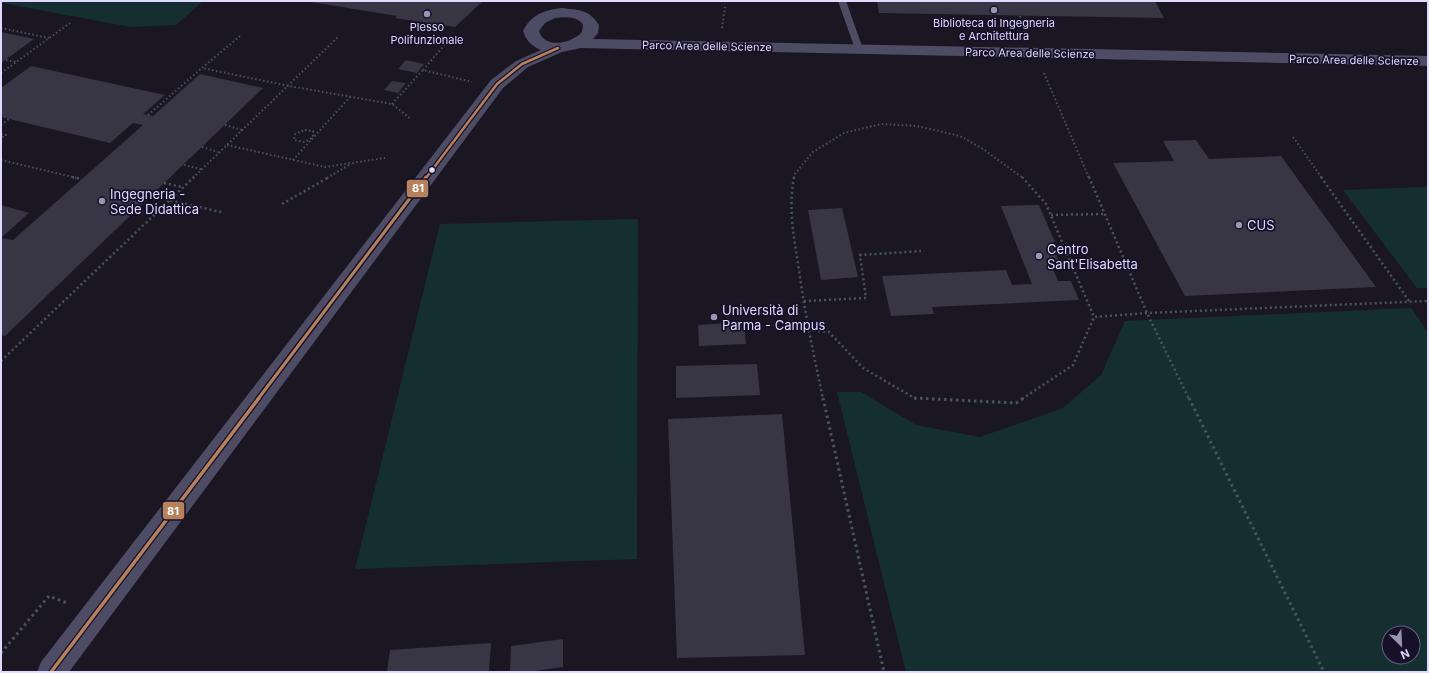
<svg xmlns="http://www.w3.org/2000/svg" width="1429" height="673" viewBox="0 0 1429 673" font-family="Inter,sans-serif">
  <rect width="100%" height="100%" fill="#1a1723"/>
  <path fill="#152f31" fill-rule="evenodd" d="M1 1H203L176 25 131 27 2 3Z
    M1428 187V288H1417L1343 190Z
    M638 219 637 559 355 569 440 224Z
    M1411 308 1428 332V672H906L837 392H861L916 425 980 437 1063 408 1101 375 1125 321ZM1389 633H1413V657H1389Z"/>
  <path fill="#383545" d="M305 1H483L455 27 395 18 397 16Z
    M877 1H1155L1164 18 879 13Z
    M1 32 34 39 1 63Z
    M406 60 424 64 417 73 398 69Z
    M31 66 165 95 143 114 153 116 200 74 263 88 5 336 1 335V205L29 213 1 238 13 240 143 125 133 123 110 143 1 117V88Z
    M392 81 406 83 398 93 384 90Z
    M1196 140 1209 159 1281 156 1376 287 1185 296 1113 163 1174 161 1163 141Z
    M1039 205 1055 242 1051 243 1062 268 1053 269 1058 281H1071L1079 300 932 307 934 314 891 316 882 276 1006 270 1012 285 1032 284 1001 206Z
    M842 208 858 277 821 280 808 210Z
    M744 322 746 344 699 346 698 325Z
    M757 364 760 395 676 398V366Z
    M782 414 805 655 677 658 668 419Z
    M563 639V667L528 672H510L511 646Z
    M491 643 489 672H387L390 650Z"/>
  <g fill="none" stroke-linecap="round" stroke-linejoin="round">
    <path stroke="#485462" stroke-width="2" stroke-dasharray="1.5 2.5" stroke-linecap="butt" d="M1020 16 1024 33
      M1 28 49 38
      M722 28 725 7
      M240 36 202 68 289 86 392 104 411 119
      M6 60 16 62
      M423 70 446 43
      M1 73 70 23
      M1044 73 1089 178
      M392 104 423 70 472 82
      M148 115 202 68
      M1 125 9 119
      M225 125 242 130
      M305 130 313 131V137L305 142 294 140 295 134Z
      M1 134 6 135 1 138
      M1293 137 1322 178
      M227 145 325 167 385 158
      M202 147 218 152
      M1 160 77 178
      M293 160 350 97
      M184 165 201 169
      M193 178 338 37
      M327 178 351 164
      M794 178V175L813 152 844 133 881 124 917 126 960 136 983 149 1023 178"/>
    <path stroke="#485462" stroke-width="2.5" stroke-dasharray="2 3" stroke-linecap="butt" d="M72 177 81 179
      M794 177C788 211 794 237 799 270 805 314 814 356 823 399
      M1022 177 1046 204 1094 317 1147 313 1428 301
      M1089 177 1147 313 1189 399
      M1321 177 1409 301
      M164 183 182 187
      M151 196 221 212
      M282 204 329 177
      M1051 215 1104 214
      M804 301 866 298 860 255 921 251
      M808 330 829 332 863 368 916 399
      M1 361 194 177
      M1022 399 1073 365 1094 317"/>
    <path stroke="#485462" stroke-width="3" stroke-dasharray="2.5 3.5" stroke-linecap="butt" d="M823 398 884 672
      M914 398 1016 403 1024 398
      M1189 398 1324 672
      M1 653 49 596 67 603"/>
    <path fill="#4d4c64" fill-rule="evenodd" d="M838 1H846L863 49 862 51 855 49Z"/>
    <path fill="#4d4c64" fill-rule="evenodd" d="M561 8C578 10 589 9 599 25L598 33 593 39 1428 56V66L581 48 562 52 528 67 503 88 69 672H37L41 662 491 80 516 61 541 50C531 46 526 40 523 31 531 15 544 10 561 8ZM555 18C564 17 578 16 583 25L582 32C572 43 545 50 539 31L545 23Z"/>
    <g stroke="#161129" stroke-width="5">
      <path id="bus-1-far2" d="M426 178 497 84 522 64 558 48"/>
    </g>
    <g stroke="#161129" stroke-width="6">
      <path id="bus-1-far1" d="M258 399 426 177"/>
    </g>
    <g stroke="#161129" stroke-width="6">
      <path id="bus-1" d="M51 672 259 398"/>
    </g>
    <use href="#bus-1-far2" stroke="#b6815c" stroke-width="2.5"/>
    <use href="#bus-1-far1" stroke="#b6815c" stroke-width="3"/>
    <use href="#bus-1" stroke="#b6815c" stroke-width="3.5"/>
  </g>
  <g fill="#9a96b1" stroke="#161129" stroke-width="1.5">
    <circle cx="994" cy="10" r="4"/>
    <circle cx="427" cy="14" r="4"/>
    <circle cx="102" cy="201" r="4"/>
    <circle cx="1239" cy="225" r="4"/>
    <circle cx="1039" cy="256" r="4"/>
    <circle cx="714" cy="317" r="4"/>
  </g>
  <circle fill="#dfdafe" stroke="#161129" stroke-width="1.5" cx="432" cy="170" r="3.5"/>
  <g text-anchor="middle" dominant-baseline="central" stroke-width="3.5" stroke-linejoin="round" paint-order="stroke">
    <g font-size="11" fill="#dfdafe" stroke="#161129">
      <text x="994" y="23">Biblioteca di Ingegneria<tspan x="994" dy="13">e Architettura</tspan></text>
      <text x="427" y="27">Plesso<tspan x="427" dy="13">Polifunzionale</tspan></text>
    </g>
    <g font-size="11" fill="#dfdafe" stroke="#161129">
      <text transform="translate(707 46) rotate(1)">Parco Area delle Scienze</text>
      <text transform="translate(1030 53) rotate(1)">Parco Area delle Scienze</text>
      <text transform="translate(1354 60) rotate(1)">Parco Area delle Scienze</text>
    </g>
    <g font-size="13" fill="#dfdafe" stroke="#161129" text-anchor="start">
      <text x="110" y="194">Ingegneria -<tspan x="110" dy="15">Sede Didattica</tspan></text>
      <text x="1247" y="225">CUS</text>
      <text x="1047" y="249">Centro<tspan x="1047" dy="15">Sant'Elisabetta</tspan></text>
      <text x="722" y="310">Università di<tspan x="722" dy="15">Parma - Campus</tspan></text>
    </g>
  </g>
  <g stroke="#161129" stroke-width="1.5">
    <rect x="406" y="179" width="23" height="19" rx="4" fill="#b6815c"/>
    <rect x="162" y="501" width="23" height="19" rx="4" fill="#b6815c"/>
  </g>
  <g font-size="11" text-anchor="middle" font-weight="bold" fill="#fff">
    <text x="418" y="192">81</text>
    <text x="173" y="515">81</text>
  </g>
  <rect width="1429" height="673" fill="none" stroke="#dfdafe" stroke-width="4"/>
  <g transform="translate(1401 645) rotate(156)"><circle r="19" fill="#161129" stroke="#66617e"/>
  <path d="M0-3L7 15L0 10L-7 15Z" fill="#9a96b1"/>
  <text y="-6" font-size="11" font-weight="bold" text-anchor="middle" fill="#dfdafe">N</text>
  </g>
</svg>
